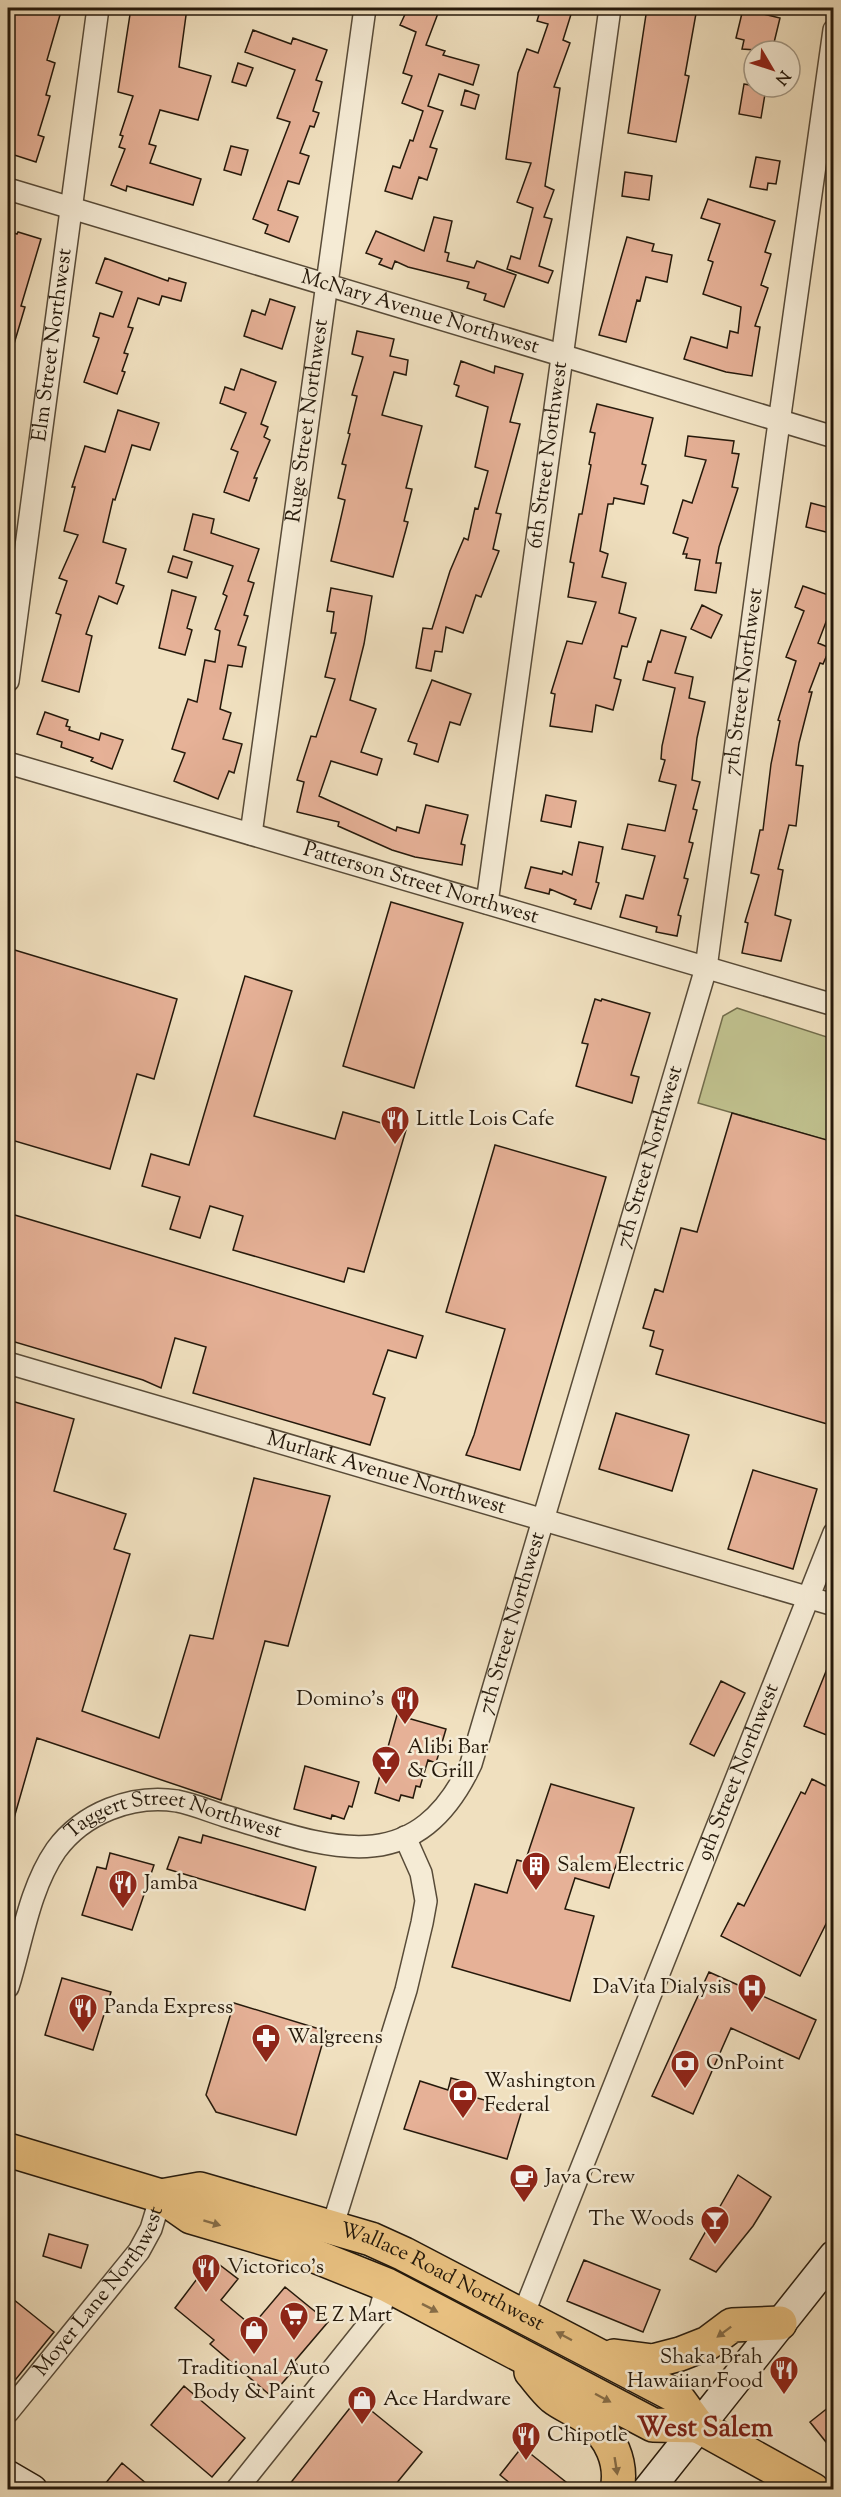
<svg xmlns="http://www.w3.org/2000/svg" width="841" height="2497" viewBox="0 0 841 2497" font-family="'Sorts Mill Goudy',serif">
  <rect width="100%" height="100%" fill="#f0e0bf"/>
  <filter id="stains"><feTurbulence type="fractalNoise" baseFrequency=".00333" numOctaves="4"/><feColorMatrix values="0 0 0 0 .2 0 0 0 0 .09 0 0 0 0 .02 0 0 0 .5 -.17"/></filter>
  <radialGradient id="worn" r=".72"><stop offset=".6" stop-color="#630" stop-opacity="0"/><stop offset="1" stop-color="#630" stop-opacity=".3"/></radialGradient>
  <path fill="#c0c18e" stroke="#726d4c" stroke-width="1.5" d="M737 1008 833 1039V1142L698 1103 723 1016Z"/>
  <path fill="#e6b197" stroke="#25190b" stroke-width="1.5" d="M14 8H62L47 60 55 63 46 95 50 96 38 135 44 137 36 162 8 153V14L11 15Z
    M131 8H187L179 67 211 76 198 120 160 110 149 144 156 146 150 163 201 179 193 205 127 186 126 191 111 185 125 149 119 147 123 136 120 135 133 96 118 92Z
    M408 8H440L426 45 445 51 443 55 479 65 473 85 439 74 428 106 443 111 430 147 437 149 427 180 419 177 412 199 385 191 393 166 400 168 410 140 413 141 423 111 402 103 412 76 403 73 416 32 400 25Z
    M541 8H573L563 40 570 43 554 87 560 88 545 186 554 190 544 217 552 219 539 266 553 271 548 283 507 269 511 256 520 259 533 208 517 202 531 163 506 159 518 73 527 49 538 53 548 24 537 21Z
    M647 8H697L685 75 689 76 676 142 628 133Z
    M743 9 780 18 772 51 742 49 744 40 736 38Z
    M253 30 291 44 293 38 327 50 316 80 322 82 313 111 319 113 314 127 310 126 300 153 309 156 299 184 288 181 278 210 298 217 289 242 265 233 268 225 253 219 290 122 277 118 295 70 245 52Z
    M238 63 253 68 246 86 232 82Z
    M744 84 766 88 761 118 739 114Z
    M465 90 479 95 475 109 461 105Z
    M231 146 248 150 241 175 224 170Z
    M756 157 780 161 776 184 768 183 767 190 750 187Z
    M625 172 652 176 649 200 622 196Z
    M708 199 775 221 765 252 771 254 761 285 768 288 755 326 760 327 752 376 726 372 684 359 691 337 727 348 730 331 738 333 741 307 703 294 713 262 708 260 720 224 701 218Z
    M434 217 452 221 445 252 449 253 447 261 474 268 477 261 516 275 504 307 484 300 486 294 467 288 469 282 408 267 395 261 392 269 379 264 382 259 366 253 376 231 424 251Z
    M8 231 17 234 18 232 41 239 21 306 25 307 11 354H8Z
    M627 237 654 244 652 251 672 255 667 282 646 277 640 301 637 300 626 342 599 335Z
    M105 258 168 281 169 278 186 283 181 301 162 296 159 305 138 298 128 327 133 328 124 353 128 354 122 371 125 372 117 394 84 382 99 338 93 336 100 313 113 317 122 292 96 283Z
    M270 299 295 307 282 349 244 336 252 310 265 315Z
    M357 331 394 339 390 356 408 360 406 375 394 372 382 415 422 426 406 488 412 489 404 521 408 522 393 577 331 561 345 500 338 498 346 465 342 464 350 434 348 433 357 396 352 395 363 357 352 354Z
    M461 361 494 373 495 366 523 374 510 422 520 424 496 513 501 514 493 549 499 551 481 597 476 595 463 633 446 627 442 652 435 651 431 671 416 668 423 628 432 629 450 571 464 538 468 540 475 508 478 509 488 471 475 467 488 407 456 396 459 386 454 384Z
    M241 369 276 382 261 424 268 427 264 437 270 440 254 478H257L249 501 224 492 238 452 231 449 246 413 220 403 225 387 234 390Z
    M597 404 653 418 642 464 646 465 641 484 648 486 644 504 614 498 613 504H608L600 551 608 554 602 577 626 583 619 613 636 618 627 647 622 646 614 678 621 680 613 710 596 705 592 732 550 726 555 694 551 693 567 641 582 644 596 602 568 597 574 563 570 562 579 514H582L591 465 589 464 595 433 590 432Z
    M118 410 159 423 150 450 132 445 115 500 113 499 103 542 126 549 116 583 124 586 117 604 99 596 86 634 92 636 79 692 42 681 61 615 56 613 67 581 59 578 78 535 64 531 75 487H72L85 446 105 452Z
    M688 436 734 441 732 453 739 454 732 487 738 488 719 547 716 563H721L716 593 695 590 700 560 686 558 687 554H683L688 538 673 533 683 500 692 503 706 460 685 456Z
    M811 503 834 509V534L806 527Z
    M193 514 214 519 211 533 259 549 248 581 254 583 244 615 248 616 238 645 246 647 242 667 228 665 220 709 231 713 223 739 242 744 234 773 229 771 218 799 174 781 185 753 172 749 188 699 197 702 205 660 215 662 220 631 215 629 227 596 223 594 233 566 184 550Z
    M173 556 192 562 187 578 168 572Z
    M803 586 834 597V601L818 643 830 648 823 664 820 663 809 692H812L799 743 796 765 803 766 796 826 789 825 778 869 783 870 775 915 791 920 781 961 742 953 748 923 745 922 759 875 751 873 760 830H763L771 764 780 721 778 720 796 661 786 657 804 611 795 607Z
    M331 588 372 596 364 644 350 700 376 709 361 752 382 759 377 775 331 761 319 796 396 831 397 827 419 833 426 805 468 815 461 844 465 845 462 865 415 857 392 850 338 826 339 822 297 812 304 782 297 780 311 736 316 737 335 679 325 677 336 633H331L334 612 327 611Z
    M172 590 196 597 187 628 192 630 185 655 159 648Z
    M702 605 722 615 711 638 691 629Z
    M661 630 686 637 675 673 693 677 689 698 705 702 697 738 692 780 700 782 693 809 697 810 689 842 693 843 684 878 688 879 678 915 681 916 677 936 656 932 657 927 620 917 626 895 643 899 655 856 622 849 628 824 665 831 676 785 659 781 665 760 661 759 662 746 675 688 643 680 648 661 651 662Z
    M432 680 471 694 460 725 450 722 438 762 414 754 417 744 408 741Z
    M45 712 68 720 66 726 70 727 69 730 99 740 101 733 123 740 112 769 91 761 93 758 61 747 62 742 37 734Z
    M546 795 576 801 571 827 541 821Z
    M579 842 603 847 596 882 599 883 591 909 574 904 576 900 550 889 549 894 525 888 531 867 562 874 563 871 572 875Z
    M391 902 463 923 414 1088 343 1066Z
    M8 948 177 999 154 1079 137 1074 110 1169 8 1139Z
    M245 976 292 991 254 1116 335 1139 343 1112 406 1130 364 1272 348 1268 344 1282 233 1250 243 1216 210 1206 200 1238 170 1229 180 1197 142 1186 151 1154 189 1165Z
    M595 999 601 1001 602 999 650 1013 631 1075 639 1077 632 1103 576 1086 588 1044 582 1043Z
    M732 1113 834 1142V1426L656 1374 663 1350 650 1346 654 1331 643 1328 655 1289 663 1292 681 1228 697 1232Z
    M495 1145 606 1177 520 1470 466 1455 474 1435 505 1329 446 1312Z
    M8 1213 423 1336 416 1358 388 1350 373 1394 385 1398 370 1445 193 1393 206 1347 175 1338 161 1388 143 1380 8 1340Z
    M8 1400 74 1419 54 1491 126 1514 114 1549 130 1554 82 1711 159 1738 190 1635 213 1639 254 1478 330 1496 288 1646 265 1641 221 1800 37 1738 12 1825 8 1824Z
    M616 1413 689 1435 672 1491 599 1469Z
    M753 1470 817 1489 793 1569 728 1549Z
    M833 1654H834V1738L804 1726Z
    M721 1681 745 1693 714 1756 690 1744Z
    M397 1715 446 1729 436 1763 428 1760 420 1787 416 1786 413 1798 401 1795 399 1801 375 1793Z
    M305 1766 359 1782 352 1807 349 1806 344 1819 332 1815 331 1819 294 1809Z
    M812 1779 834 1790V1923L828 1920 800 1976 721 1936 738 1903 744 1906 801 1792 805 1794Z
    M551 1784 634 1808 609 1888 575 1878 565 1909 594 1916 570 2001 452 1967 475 1884 507 1893 517 1860 525 1862Z
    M203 1835 316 1867 305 1910 167 1869 179 1837 201 1843Z
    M110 1853 154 1865 132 1930 82 1915 97 1867 106 1869Z
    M709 1972 816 2020 799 2059 731 2028 693 2114 652 2096Z
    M62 1978 111 1992 93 2050 45 2035Z
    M234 2003 326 2031 296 2135 216 2112 206 2095Z
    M451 2078 466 2082 462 2094 522 2110 507 2159 404 2129 420 2081 448 2090Z
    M738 2175 771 2197 753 2226 716 2272 690 2259Z
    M49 2234 88 2245 81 2268 43 2256Z
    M212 2259 238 2279 221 2300 252 2326 285 2287 328 2322 294 2362 298 2365 271 2396 210 2344 214 2340 175 2308Z
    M584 2260 660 2290 643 2332 567 2301Z
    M8 2295 54 2332 8 2389Z
    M184 2386 245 2438 212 2477 151 2425Z
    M357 2399 422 2452 391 2490H285Z
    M834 2403V2452L810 2422Z
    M522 2447 576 2490H518L500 2475Z
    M122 2463 154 2490H100Z"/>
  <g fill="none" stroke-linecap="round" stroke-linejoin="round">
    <g stroke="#584b38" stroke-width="24">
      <g id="street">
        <path id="s1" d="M8 189 834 437"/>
        <path id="s2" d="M8 681 98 8"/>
        <path id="s3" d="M8 763 834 1005"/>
        <path id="s4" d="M251 834 365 8"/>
        <path id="s5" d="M487 903 610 8"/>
        <path id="s6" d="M8 1363 834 1605"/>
        <path id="s7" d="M8 1987C22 1942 29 1889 56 1850 83 1813 132 1794 177 1801 193 1804 209 1811 225 1816 325 1846 414 1885 471 1764L706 968 776 444 834 30"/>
        <path d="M332 2228 406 1990 422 1923 426 1901 421 1873 405 1837"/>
        <path id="s8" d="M523 2315 834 1533"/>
        <path id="s9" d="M8 2412 139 2251 151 2229 161 2196"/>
        <path d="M236 2490 380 2310 387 2285"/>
      </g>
    </g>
    <g stroke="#25190b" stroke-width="33">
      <path id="secondary" d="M8 2476 32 2490
        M648 2490 834 2256"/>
    </g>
    <g stroke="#25190b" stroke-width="36">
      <g id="primary">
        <path d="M8 2150 161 2196 191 2217 290 2246 387 2285 653 2425 698 2426"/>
        <path id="s10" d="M161 2196 200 2189 371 2239 404 2254 676 2396 698 2426 813 2490"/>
        <path d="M614 2356 653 2361 680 2354 708 2343 732 2325 780 2323"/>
        <path d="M531 2372C538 2380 545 2390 553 2397 564 2406 578 2410 589 2419 610 2436 623 2462 617 2490"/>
      </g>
    </g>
    <use href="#street" stroke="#f5ebd5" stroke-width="21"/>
    <use href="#secondary" stroke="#f5ebd5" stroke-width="30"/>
    <use href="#primary" stroke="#e8c080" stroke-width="33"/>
  </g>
  <defs><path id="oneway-solid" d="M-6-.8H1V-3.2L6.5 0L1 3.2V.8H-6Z" transform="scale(1.5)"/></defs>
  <g fill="#866c46">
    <use href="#oneway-solid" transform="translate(212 2223) rotate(17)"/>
    <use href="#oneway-solid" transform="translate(430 2308) rotate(27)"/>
    <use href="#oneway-solid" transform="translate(724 2332) rotate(143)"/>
    <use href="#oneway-solid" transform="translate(564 2336) rotate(-152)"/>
    <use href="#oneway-solid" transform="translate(603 2398) rotate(28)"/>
    <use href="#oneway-solid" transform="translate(616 2466) rotate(81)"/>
  </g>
  <defs>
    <g id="restaurant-pin" transform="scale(1.5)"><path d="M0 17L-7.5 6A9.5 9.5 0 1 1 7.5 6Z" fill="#8f2418" stroke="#f5ebd5"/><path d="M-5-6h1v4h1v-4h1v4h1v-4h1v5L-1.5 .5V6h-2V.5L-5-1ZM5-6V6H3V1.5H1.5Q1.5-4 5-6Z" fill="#fff"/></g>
    <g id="bar-pin" transform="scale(1.5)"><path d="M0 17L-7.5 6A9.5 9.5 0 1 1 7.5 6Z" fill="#8f2418" stroke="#f5ebd5"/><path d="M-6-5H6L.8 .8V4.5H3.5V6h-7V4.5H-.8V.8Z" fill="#fff"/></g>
    <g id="building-pin" transform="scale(1.5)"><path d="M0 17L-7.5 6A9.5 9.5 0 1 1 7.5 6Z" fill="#8f2418" stroke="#f5ebd5"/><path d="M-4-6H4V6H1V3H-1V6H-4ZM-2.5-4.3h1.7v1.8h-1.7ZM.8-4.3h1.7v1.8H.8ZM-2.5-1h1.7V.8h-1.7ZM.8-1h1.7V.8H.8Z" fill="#fff"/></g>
    <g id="hospital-pin" transform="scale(1.5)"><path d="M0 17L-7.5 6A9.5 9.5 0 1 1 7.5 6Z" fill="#8f2418" stroke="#f5ebd5"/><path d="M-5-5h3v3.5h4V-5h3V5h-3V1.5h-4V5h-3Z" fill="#fff"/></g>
    <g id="pharmacy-pin" transform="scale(1.5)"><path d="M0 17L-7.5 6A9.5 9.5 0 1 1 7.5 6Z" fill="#8f2418" stroke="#f5ebd5"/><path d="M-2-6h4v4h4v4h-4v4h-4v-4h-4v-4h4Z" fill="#fff"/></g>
    <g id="bank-pin" transform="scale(1.5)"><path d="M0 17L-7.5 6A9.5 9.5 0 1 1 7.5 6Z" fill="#8f2418" stroke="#f5ebd5"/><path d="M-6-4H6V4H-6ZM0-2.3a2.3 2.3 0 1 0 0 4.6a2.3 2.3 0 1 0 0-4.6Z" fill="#fff"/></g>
    <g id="cafe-pin" transform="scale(1.5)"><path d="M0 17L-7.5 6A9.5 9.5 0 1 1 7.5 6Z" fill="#8f2418" stroke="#f5ebd5"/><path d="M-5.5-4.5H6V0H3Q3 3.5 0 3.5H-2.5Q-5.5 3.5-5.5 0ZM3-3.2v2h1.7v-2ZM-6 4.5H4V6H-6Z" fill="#fff"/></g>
    <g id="supermarket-pin" transform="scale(1.5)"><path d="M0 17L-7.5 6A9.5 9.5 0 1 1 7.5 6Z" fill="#8f2418" stroke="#f5ebd5"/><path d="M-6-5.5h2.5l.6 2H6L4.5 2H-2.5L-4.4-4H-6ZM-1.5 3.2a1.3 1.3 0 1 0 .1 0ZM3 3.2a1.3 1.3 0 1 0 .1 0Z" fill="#fff"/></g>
    <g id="shop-pin" transform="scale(1.5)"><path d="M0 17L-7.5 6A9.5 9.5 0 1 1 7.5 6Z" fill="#8f2418" stroke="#f5ebd5"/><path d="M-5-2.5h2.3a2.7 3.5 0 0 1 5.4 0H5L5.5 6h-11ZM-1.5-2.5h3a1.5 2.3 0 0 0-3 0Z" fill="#fff"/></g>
  </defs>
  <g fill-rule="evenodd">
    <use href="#restaurant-pin" x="395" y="1120"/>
    <use href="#restaurant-pin" x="405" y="1700"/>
    <use href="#bar-pin" x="386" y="1760"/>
    <use href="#building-pin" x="536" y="1866"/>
    <use href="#restaurant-pin" x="123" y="1884"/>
    <use href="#hospital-pin" x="752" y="1988"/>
    <use href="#restaurant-pin" x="83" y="2008"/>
    <use href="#pharmacy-pin" x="266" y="2038"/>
    <use href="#bank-pin" x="685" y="2064"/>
    <use href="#bank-pin" x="463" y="2094"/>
    <use href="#cafe-pin" x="524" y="2178"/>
    <use href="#bar-pin" x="715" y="2220"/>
    <use href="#restaurant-pin" x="206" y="2268"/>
    <use href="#supermarket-pin" x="294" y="2316"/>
    <use href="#shop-pin" x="254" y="2330"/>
    <use href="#restaurant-pin" x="784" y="2370"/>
    <use href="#shop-pin" x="362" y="2400"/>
    <use href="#restaurant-pin" x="526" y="2436"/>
  </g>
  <g text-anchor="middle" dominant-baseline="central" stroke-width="5" stroke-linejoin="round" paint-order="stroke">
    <g font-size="21" fill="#25190b" stroke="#f5ebd5">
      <text stroke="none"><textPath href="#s1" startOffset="430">McNary Avenue Northwest</textPath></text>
      <text stroke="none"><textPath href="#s2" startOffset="339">Elm Street Northwest</textPath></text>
      <text stroke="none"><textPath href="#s4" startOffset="417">Ruge Street Northwest</textPath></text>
      <text stroke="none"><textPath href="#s5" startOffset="452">6th Street Northwest</textPath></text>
      <text stroke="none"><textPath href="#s7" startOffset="1738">7th Street Northwest</textPath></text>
      <text stroke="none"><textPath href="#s3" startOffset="430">Patterson Street Northwest</textPath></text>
      <text stroke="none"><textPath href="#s7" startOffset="1252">7th Street Northwest</textPath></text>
      <text stroke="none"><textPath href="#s6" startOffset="394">Murlark Avenue Northwest</textPath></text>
      <text stroke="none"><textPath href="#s7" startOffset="766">7th Street Northwest</textPath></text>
      <text stroke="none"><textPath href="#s8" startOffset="584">9th Street Northwest</textPath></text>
      <text stroke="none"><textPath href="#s7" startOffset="278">Taggert Street Northwest</textPath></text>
      <text stroke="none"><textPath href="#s10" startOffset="298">Wallace Road Northwest</textPath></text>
      <text stroke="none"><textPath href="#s9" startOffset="152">Moyer Lane Northwest</textPath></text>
    </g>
    <g font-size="21" fill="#25190b" stroke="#f5ebd5" text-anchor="start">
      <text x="416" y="1120">Little Lois Cafe</text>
      <text x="384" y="1700" text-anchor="end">Domino's</text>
      <text x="407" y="1748">Alibi Bar<tspan x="407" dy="24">&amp; Grill</tspan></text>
      <text x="557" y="1866">Salem Electric</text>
      <text x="144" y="1884">Jamba</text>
      <text x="731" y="1988" text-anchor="end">DaVita Dialysis</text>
      <text x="104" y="2008">Panda Express</text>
      <text x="287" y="2038">Walgreens</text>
      <text x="706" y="2064">OnPoint</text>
      <text x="484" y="2082">Washington<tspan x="484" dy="24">Federal</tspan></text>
      <text x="545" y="2178">Java Crew</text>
      <text x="694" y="2220" text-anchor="end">The Woods</text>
      <text x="227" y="2268">Victorico's</text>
      <text x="315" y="2316">E Z Mart</text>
      <text x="763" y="2358" text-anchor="end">Shaka Brah<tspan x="763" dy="24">Hawaiian Food</tspan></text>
      <text x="254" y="2369" text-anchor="middle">Traditional Auto<tspan x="254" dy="24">Body &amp; Paint</tspan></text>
      <text x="383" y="2400">Ace Hardware</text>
      <text x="547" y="2436">Chipotle</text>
    </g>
    <g font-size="27" font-weight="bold" fill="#7a1f14" stroke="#f5ebd5">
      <text x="705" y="2429">West Salem</text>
    </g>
  </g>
  <rect width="841" height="2497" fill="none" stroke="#f0e0bf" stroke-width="30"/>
  <rect x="9" y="9" width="823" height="2479" fill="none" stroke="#25190b" stroke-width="3"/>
  <rect x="15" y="15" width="811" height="2467" fill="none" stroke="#25190b" stroke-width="1.5"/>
  <g transform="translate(772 69) rotate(129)"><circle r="28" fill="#f5ebd5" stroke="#a29784" stroke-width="1.5"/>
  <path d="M0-4.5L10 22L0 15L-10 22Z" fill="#8f2418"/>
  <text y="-9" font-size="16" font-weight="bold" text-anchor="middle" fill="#25190b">N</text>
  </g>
  <rect width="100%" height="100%" filter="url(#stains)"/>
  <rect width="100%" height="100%" fill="url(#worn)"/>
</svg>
